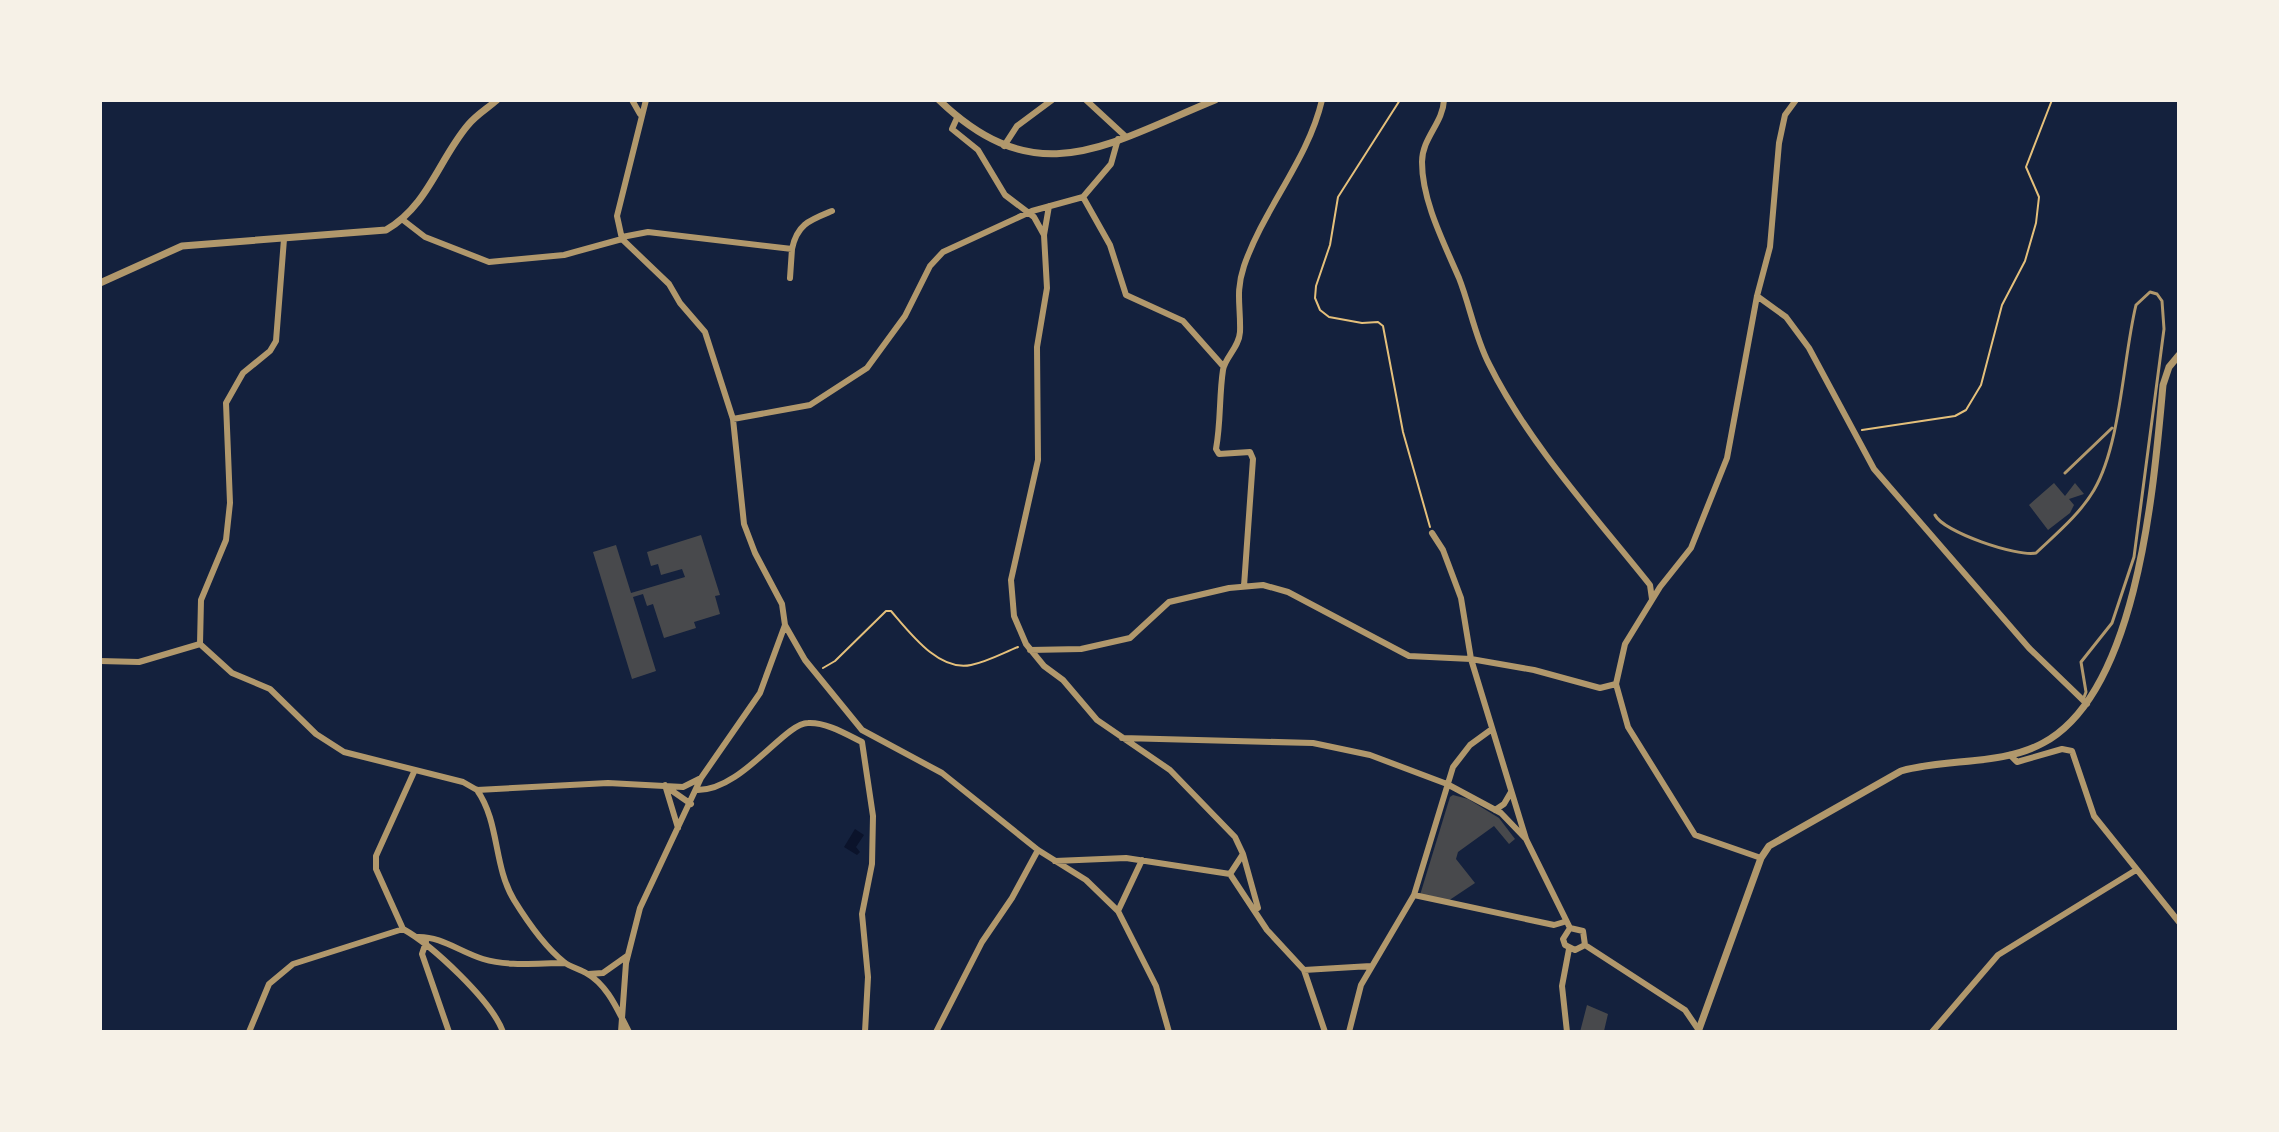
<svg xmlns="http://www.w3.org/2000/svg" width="2279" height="1132" viewBox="0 0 2279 1132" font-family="Roboto,sans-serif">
  <rect width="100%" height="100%" fill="#14213d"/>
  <path fill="#0b132b" d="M855 829 864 835 856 847 860 852 857 855 844 847Z"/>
  <path fill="#48494c" d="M2054 483 2065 496 2075 483 2084 494 2069 499 2074 505 2070 513 2048 530 2029 505Z
    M701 535 720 595 715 596 720 614 694 622 696 628 664 638 653 604 647 606 643 594 633 597 656 671 632 679 593 552 616 545 631 593 685 577 682 569 661 575 658 564 651 566 647 552Z
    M1453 795 1468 799 1499 818 1515 839 1509 844 1494 826 1458 852 1456 859 1475 883 1448 901 1420 895 1450 797Z
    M1587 1005 1608 1014 1604 1031 1580 1032Z"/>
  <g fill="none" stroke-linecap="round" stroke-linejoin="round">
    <path stroke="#e5c07b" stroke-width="2" d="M1400 100 1338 197 1330 245 1316 286 1315 298 1320 310 1329 317 1362 323 1378 322 1383 326 1403 432 1430 527
      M1862 430 1955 416 1966 410 1981 385 2002 305 2025 261 2036 223 2039 197 2026 167 2052 100
      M823 668 835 661 886 611H891C910 633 939 672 971 665 987 662 1003 653 1018 647"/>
    <path stroke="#b1986c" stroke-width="3" d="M2065 473 2112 428
      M1935 515C1943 532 2017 557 2036 553 2056 534 2080 514 2094 490 2121 444 2123 358 2136 305L2150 292 2157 294 2162 301 2164 329 2134 557 2112 623 2081 662 2086 692 2083 700"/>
    <path stroke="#b1986c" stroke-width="6" d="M632 100 640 114
      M646 100 617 216 622 239 669 284 680 303 705 332 733 419 744 524 755 553 782 604 785 625 805 660 862 730 942 773 1038 850 1086 880 1118 911 1156 986 1169 1032
      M1086 100 1125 136
      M1444 100C1443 123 1422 138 1422 162 1422 201 1444 243 1459 278 1470 306 1475 337 1489 364 1528 443 1595 516 1650 585L1652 599
      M957 118 952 129 978 150 1005 195 1034 217 1044 235
      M1004 146 1017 126 1052 100
      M1083 197 1110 245 1126 295 1183 321 1223 366
      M1049 206 1044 235 1047 288 1037 347 1038 460 1011 580 1014 616 1026 644 1044 666 1063 680 1097 720 1170 770 1235 837 1243 854 1230 874
      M403 220 425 237 489 262 564 255 622 239
      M622 237 648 232 792 249 790 278
      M792 249C797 224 810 220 832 211
      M1757 296 1786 317 1809 348 1874 469 2029 648 2087 704
      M733 419 810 405 867 368 905 316 930 266 943 252 1032 211 1083 197 1111 164 1118 139
      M1432 533 1443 550 1461 598 1471 659 1526 839 1570 928
      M1244 586 1253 459 1250 452 1219 454 1216 449C1221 422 1219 396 1223 370 1225 357 1239 348 1240 332 1241 307 1235 293 1244 266 1264 208 1308 160 1322 100
      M200 644 201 600 226 540 230 503 226 403 243 373 270 351 276 341 284 239
      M1030 650 1081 649 1130 638 1169 602 1229 588 1263 585 1288 592 1409 656 1471 659 1534 670 1600 688 1616 684
      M100 661 139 662 200 644 232 673 270 689 316 734 344 752 463 782 477 790 608 783 683 787 701 778
      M1122 738 1313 743 1370 755 1447 784 1501 813 1526 839
      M2010 755 2017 762 2062 749 2072 751 2094 816 2179 922
      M665 785 678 828
      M668 788 691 804
      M477 790C500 823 493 865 514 900 527 921 545 947 564 962 570 967 579 969 586 973 608 985 618 1011 629 1032
      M696 790C741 792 784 723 808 723 826 722 846 734 862 742L873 816 872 864 862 914 868 977 865 1032
      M1495 810 1504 804 1511 792
      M1243 854 1258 908
      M1761 858 1695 835 1628 727 1616 684 1625 644 1660 587 1691 548 1727 458 1757 296 1770 247 1779 143 1785 115 1796 100
      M1055 861 1126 858 1230 874 1267 930 1304 970 1325 1032
      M1414 895 1554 925 1564 922
      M1118 911 1142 860
      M1570 928 1563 939 1565 945 1575 950 1585 945
      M1570 928 1583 931 1585 945
      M403 929 376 869V856L414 772
      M417 937C441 936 460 952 483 959 509 967 538 963 565 963
      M426 942 422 954 449 1032
      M1585 945 1685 1010 1700 1032
      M1304 970 1371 966
      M588 974 603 973 627 956
      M249 1032 269 984 293 964 403 929C432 945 492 1001 503 1032
      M621 1032 626 963 640 908 701 778 760 693 785 625
      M936 1032 982 942 1012 898 1038 850
      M1349 1032 1361 985 1414 895 1453 767 1470 745 1492 729
      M1567 1032 1562 986 1569 949
      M1932 1032 1998 955 2136 870"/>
    <path stroke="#b1986c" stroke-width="7" d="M939 100C1038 195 1107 144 1215 100
      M100 283 182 246 386 230C428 206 439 159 468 125 476 115 488 108 497 100
      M1698 1032 1761 858 1769 846 1901 771C1946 758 2001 766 2043 743 2139 692 2154 482 2163 385L2169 367 2179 355"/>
  </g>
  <rect width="2279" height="1132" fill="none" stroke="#f6f1e7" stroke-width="204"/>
</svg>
